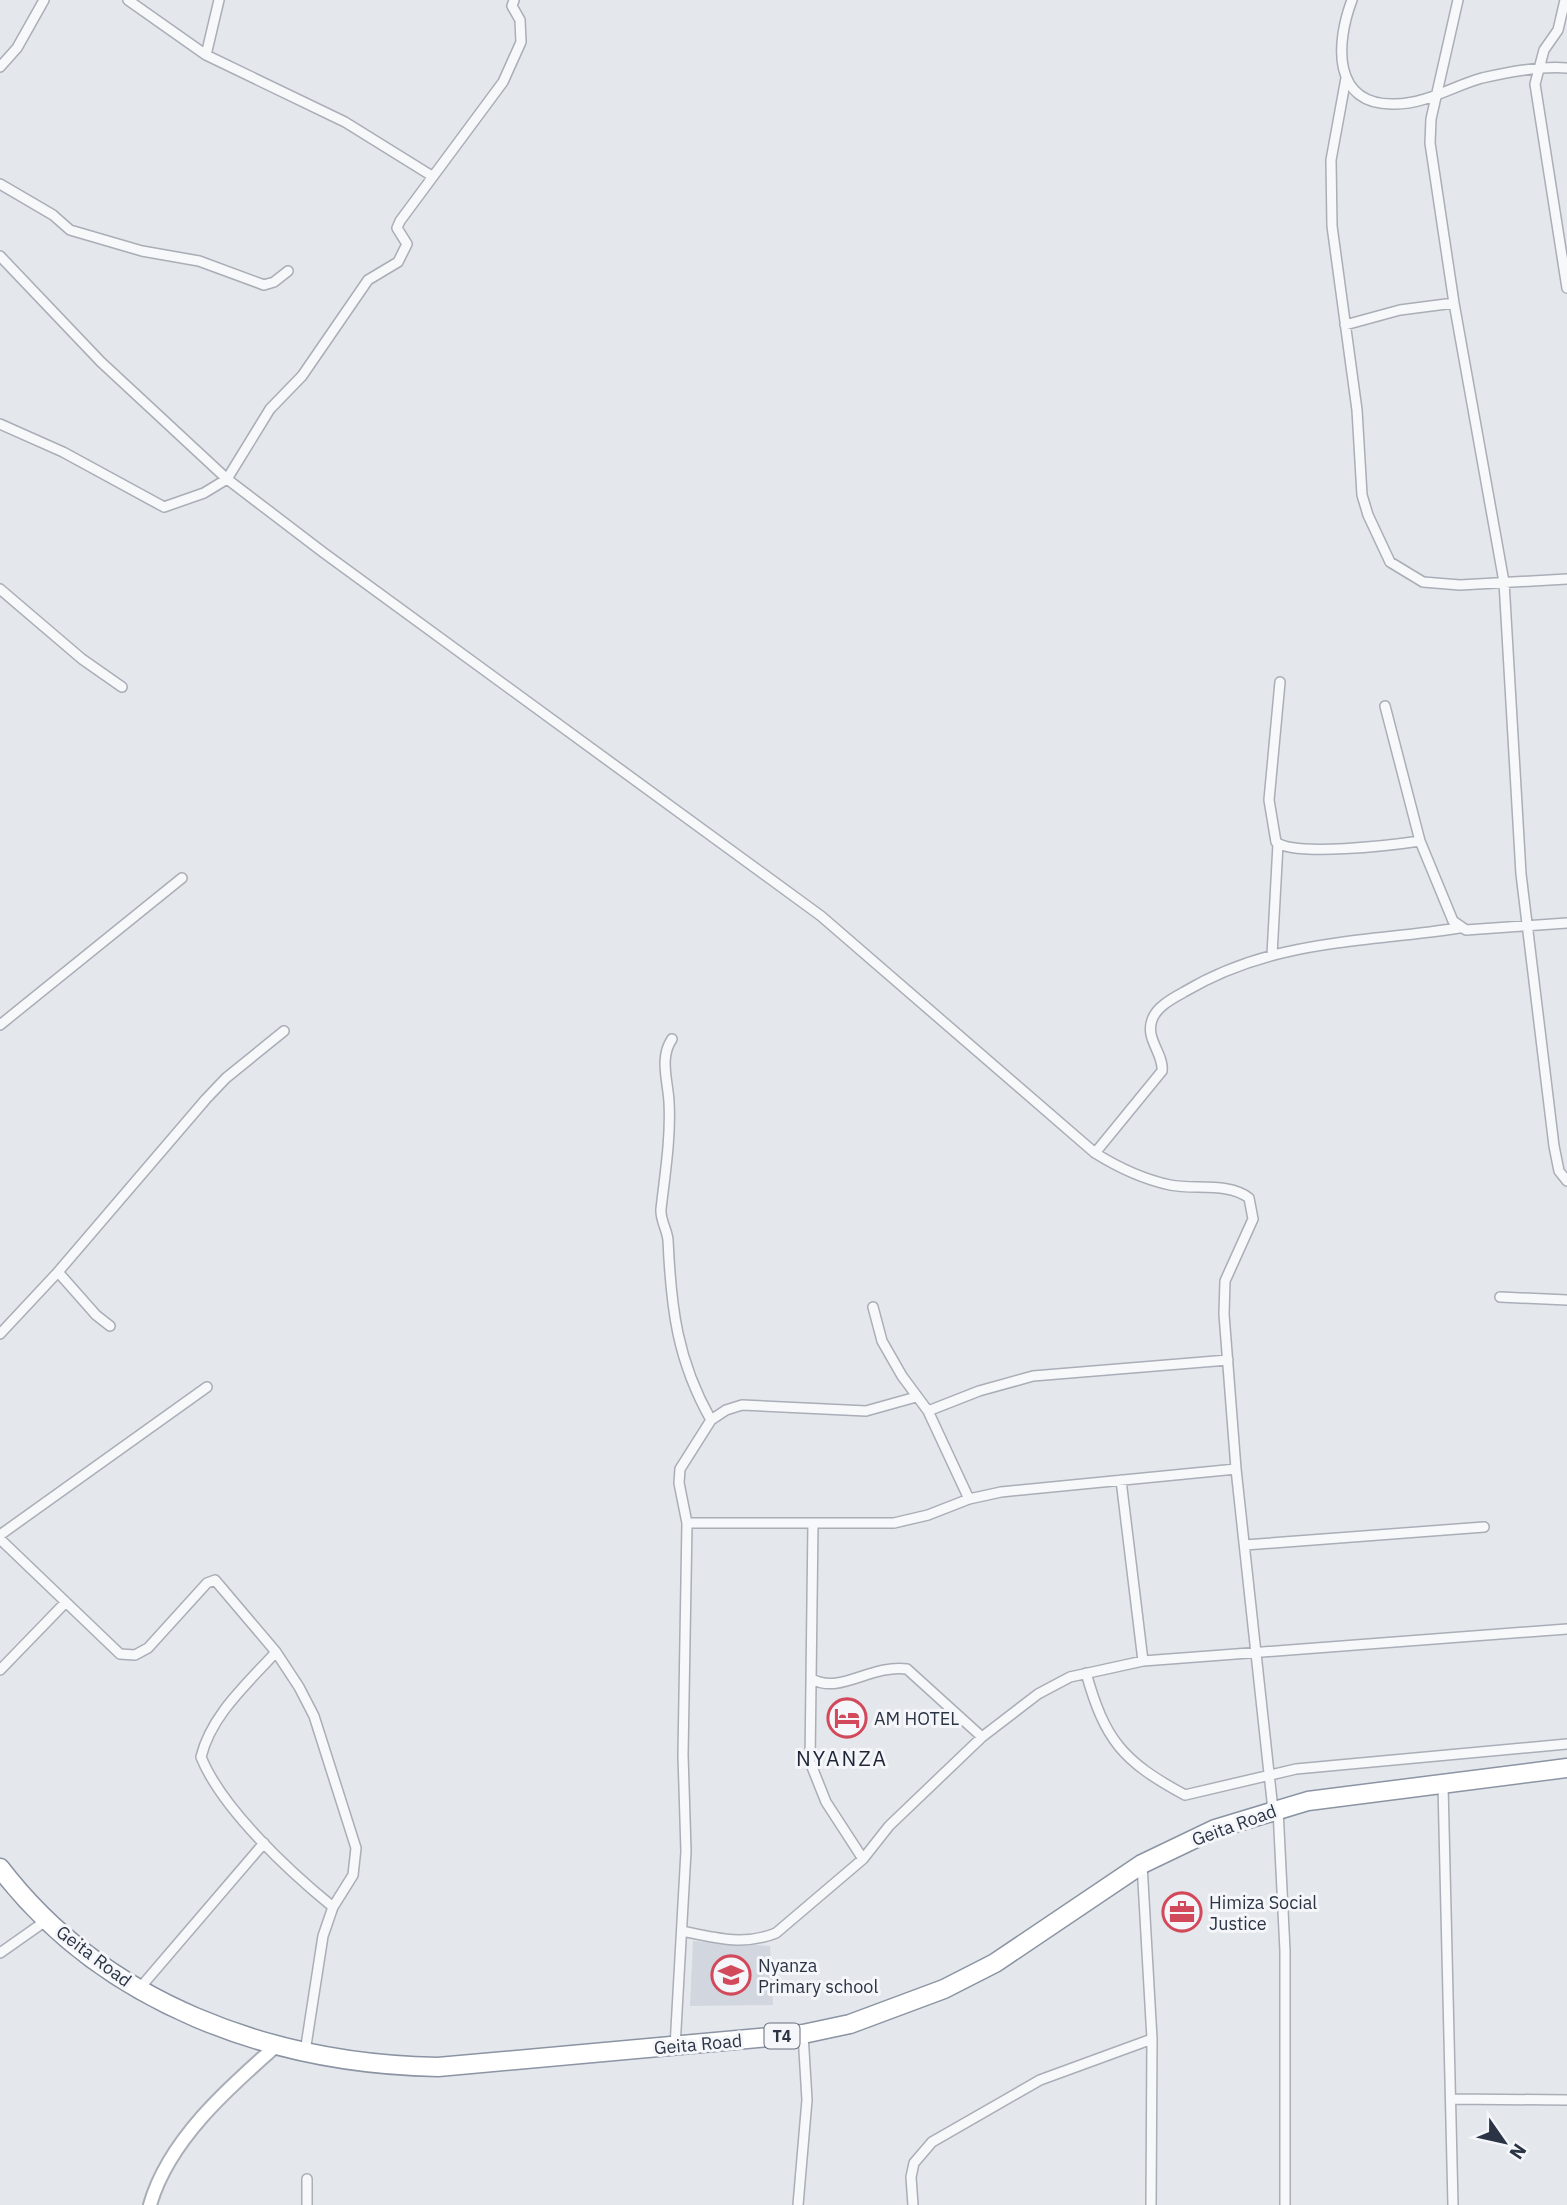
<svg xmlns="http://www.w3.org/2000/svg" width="1567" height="2205" viewBox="0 0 1567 2205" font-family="'IBM Plex Sans',sans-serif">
  <rect width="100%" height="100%" fill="#e4e7ec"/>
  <path fill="#d2d6de" d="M693 1941 770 1946 773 2005 690 2006Z"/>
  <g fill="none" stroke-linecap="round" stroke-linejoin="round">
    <g stroke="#a9aeb7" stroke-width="12">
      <path id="street" d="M128 0 206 55 345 122 432 176
        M1352 0C1336 42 1331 106 1395 104 1426 104 1453 86 1482 78 1509 72 1539 66 1567 68
        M1458 0 1431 119 1430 143 1454 303 1504 582 1521 874 1554 1146 1559 1171 1567 1181
        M1565 0 1558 30 1544 50 1535 84 1567 288
        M206 55 219 0
        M0 67 17 48 44 0
        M1346 78 1331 160 1332 226 1357 410 1362 495 1368 515 1390 562 1423 582 1460 585 1567 579
        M0 184 53 215 70 230 142 251 199 261 264 285 274 282 288 271
        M0 256 101 362 227 479 324 553 821 916 1095 1153C1119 1168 1142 1179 1170 1185 1195 1190 1228 1182 1249 1198L1253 1219 1225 1281 1224 1314 1236 1469 1273 1810
        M1345 325 1400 310 1454 303
        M0 424 63 452 164 507 204 493 227 479 270 409 302 376 368 280 398 262 407 244 397 228 400 221 503 82 521 42 520 20 512 6 514 0
        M0 589 82 659 122 687
        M1280 682 1269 800 1276 842C1295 857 1393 845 1420 841
        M1385 706 1420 841 1453 921 1466 930 1567 923
        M1272 955 1278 844
        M0 1025 182 878
        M672 1039C659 1058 668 1081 669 1102 671 1137 665 1174 661 1209 660 1220 667 1229 668 1240 671 1308 677 1360 711 1420
        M1095 1153 1162 1071C1164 1054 1145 1039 1152 1020 1156 1007 1173 998 1184 992 1273 939 1361 943 1459 928
        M58 1272 96 1315 110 1326
        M1500 1297 1567 1300
        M873 1307 882 1341 902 1376 928 1411 969 1499
        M0 1334 58 1272 206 1099 226 1078 284 1031
        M928 1411 979 1391 1033 1376 1228 1360
        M1121 1480 1143 1661
        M687 1523H894L928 1515 969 1499 1001 1492 1236 1469
        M813 1523 810 1762 826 1802 863 1859
        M0 1535 207 1387
        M0 1539 120 1654 135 1655 148 1648 207 1583 215 1580 276 1652 299 1687 314 1716 356 1848 353 1875 333 1907 323 1936 305 2052
        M1245 1545 1484 1527
        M276 1652C248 1683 211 1715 201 1757 222 1809 290 1872 333 1907
        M0 1670 65 1603
        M1086 1673C1105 1740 1122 1761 1185 1795L1296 1769 1567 1744
        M812 1679C840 1695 871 1664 907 1669L982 1737
        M1443 1785 1453 2205
        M1278 1809 1285 1951V2205
        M1142 1864 1152 2039 1151 2205
        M682 1931C715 1938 744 1946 776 1933L863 1859 889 1826 982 1737 1038 1694 1070 1677 1143 1661 1567 1629
        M0 1953 47 1920
        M139 1989 264 1843
        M675 2047 686 1851 683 1755 687 1523 679 1483 680 1469 711 1420 726 1410 742 1405 866 1411 916 1397
        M1453 2099 1567 2100
        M307 2205V2179
        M798 2205 807 2100 803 2034
        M913 2205 911 2177 914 2163 932 2142 1040 2080 1152 2039"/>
    </g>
    <g stroke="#a9aeb7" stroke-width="16">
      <path id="secondary" d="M150 2205C168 2141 228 2088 276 2046"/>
    </g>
    <g stroke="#8b94a3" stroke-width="21">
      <path id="highway" d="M0 1868C104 2004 272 2064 438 2067L803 2034 850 2024 944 1989 995 1963 1142 1864 1215 1829 1308 1801 1567 1768"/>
    </g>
    <use href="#street" stroke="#f7f8fa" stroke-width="9"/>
    <use href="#secondary" stroke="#fff" stroke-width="12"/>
    <use href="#highway" stroke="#fff" stroke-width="18"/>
  </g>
  <defs>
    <g id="hotel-ring" transform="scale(2.0125)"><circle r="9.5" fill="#f4f6f9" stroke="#d1495b" stroke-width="1.5"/><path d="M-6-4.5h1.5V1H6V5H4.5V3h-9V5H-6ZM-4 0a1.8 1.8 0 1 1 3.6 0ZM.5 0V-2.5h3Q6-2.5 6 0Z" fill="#d1495b"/></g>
    <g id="office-ring" transform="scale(2.0125)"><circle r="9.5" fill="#f4f6f9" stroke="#d1495b" stroke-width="1.5"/><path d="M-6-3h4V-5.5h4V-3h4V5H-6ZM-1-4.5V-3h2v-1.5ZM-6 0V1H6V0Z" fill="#d1495b"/></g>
    <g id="school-ring" transform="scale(2.0125)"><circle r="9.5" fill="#f4f6f9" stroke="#d1495b" stroke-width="1.5"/><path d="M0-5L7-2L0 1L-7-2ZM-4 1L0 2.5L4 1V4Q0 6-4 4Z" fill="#d1495b"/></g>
  </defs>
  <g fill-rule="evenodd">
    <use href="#hotel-ring" x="847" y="1718"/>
    <use href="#office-ring" x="1182" y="1912"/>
    <use href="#school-ring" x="731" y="1975"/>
  </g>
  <g text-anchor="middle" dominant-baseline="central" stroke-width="6" stroke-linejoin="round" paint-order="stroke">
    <rect fill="#f4f6f9" stroke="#676e7b" stroke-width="2" x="764.5" y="2023.5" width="35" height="25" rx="5"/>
    <g font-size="16" font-weight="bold" fill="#2b3445">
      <text x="782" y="2036">T4</text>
    </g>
    <g font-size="18" fill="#2b3445" stroke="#f4f6f9" text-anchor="start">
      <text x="874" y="1718">AM HOTEL</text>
      <text x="1209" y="1902">Himiza Social<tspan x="1209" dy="21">Justice</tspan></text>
      <text x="758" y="1965">Nyanza<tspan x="758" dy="21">Primary school</tspan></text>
    </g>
    <g font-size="18" fill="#2b3445" stroke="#f4f6f9">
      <text transform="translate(1234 1825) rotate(-20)">Geita Road</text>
      <text transform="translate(94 1956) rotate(37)">Geita Road</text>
      <text transform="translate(698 2044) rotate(-5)">Geita Road</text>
    </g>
    <g font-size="21" letter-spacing="2" fill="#1d2536" stroke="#f4f6f9">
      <text x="842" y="1758">NYANZA</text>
    </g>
  </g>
  <g transform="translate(1504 2142) rotate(124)" stroke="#f4f6f9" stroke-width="5" paint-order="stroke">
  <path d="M0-5L12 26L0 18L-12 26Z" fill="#2b3445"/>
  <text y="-10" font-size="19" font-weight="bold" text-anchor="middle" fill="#2b3445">N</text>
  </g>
</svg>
